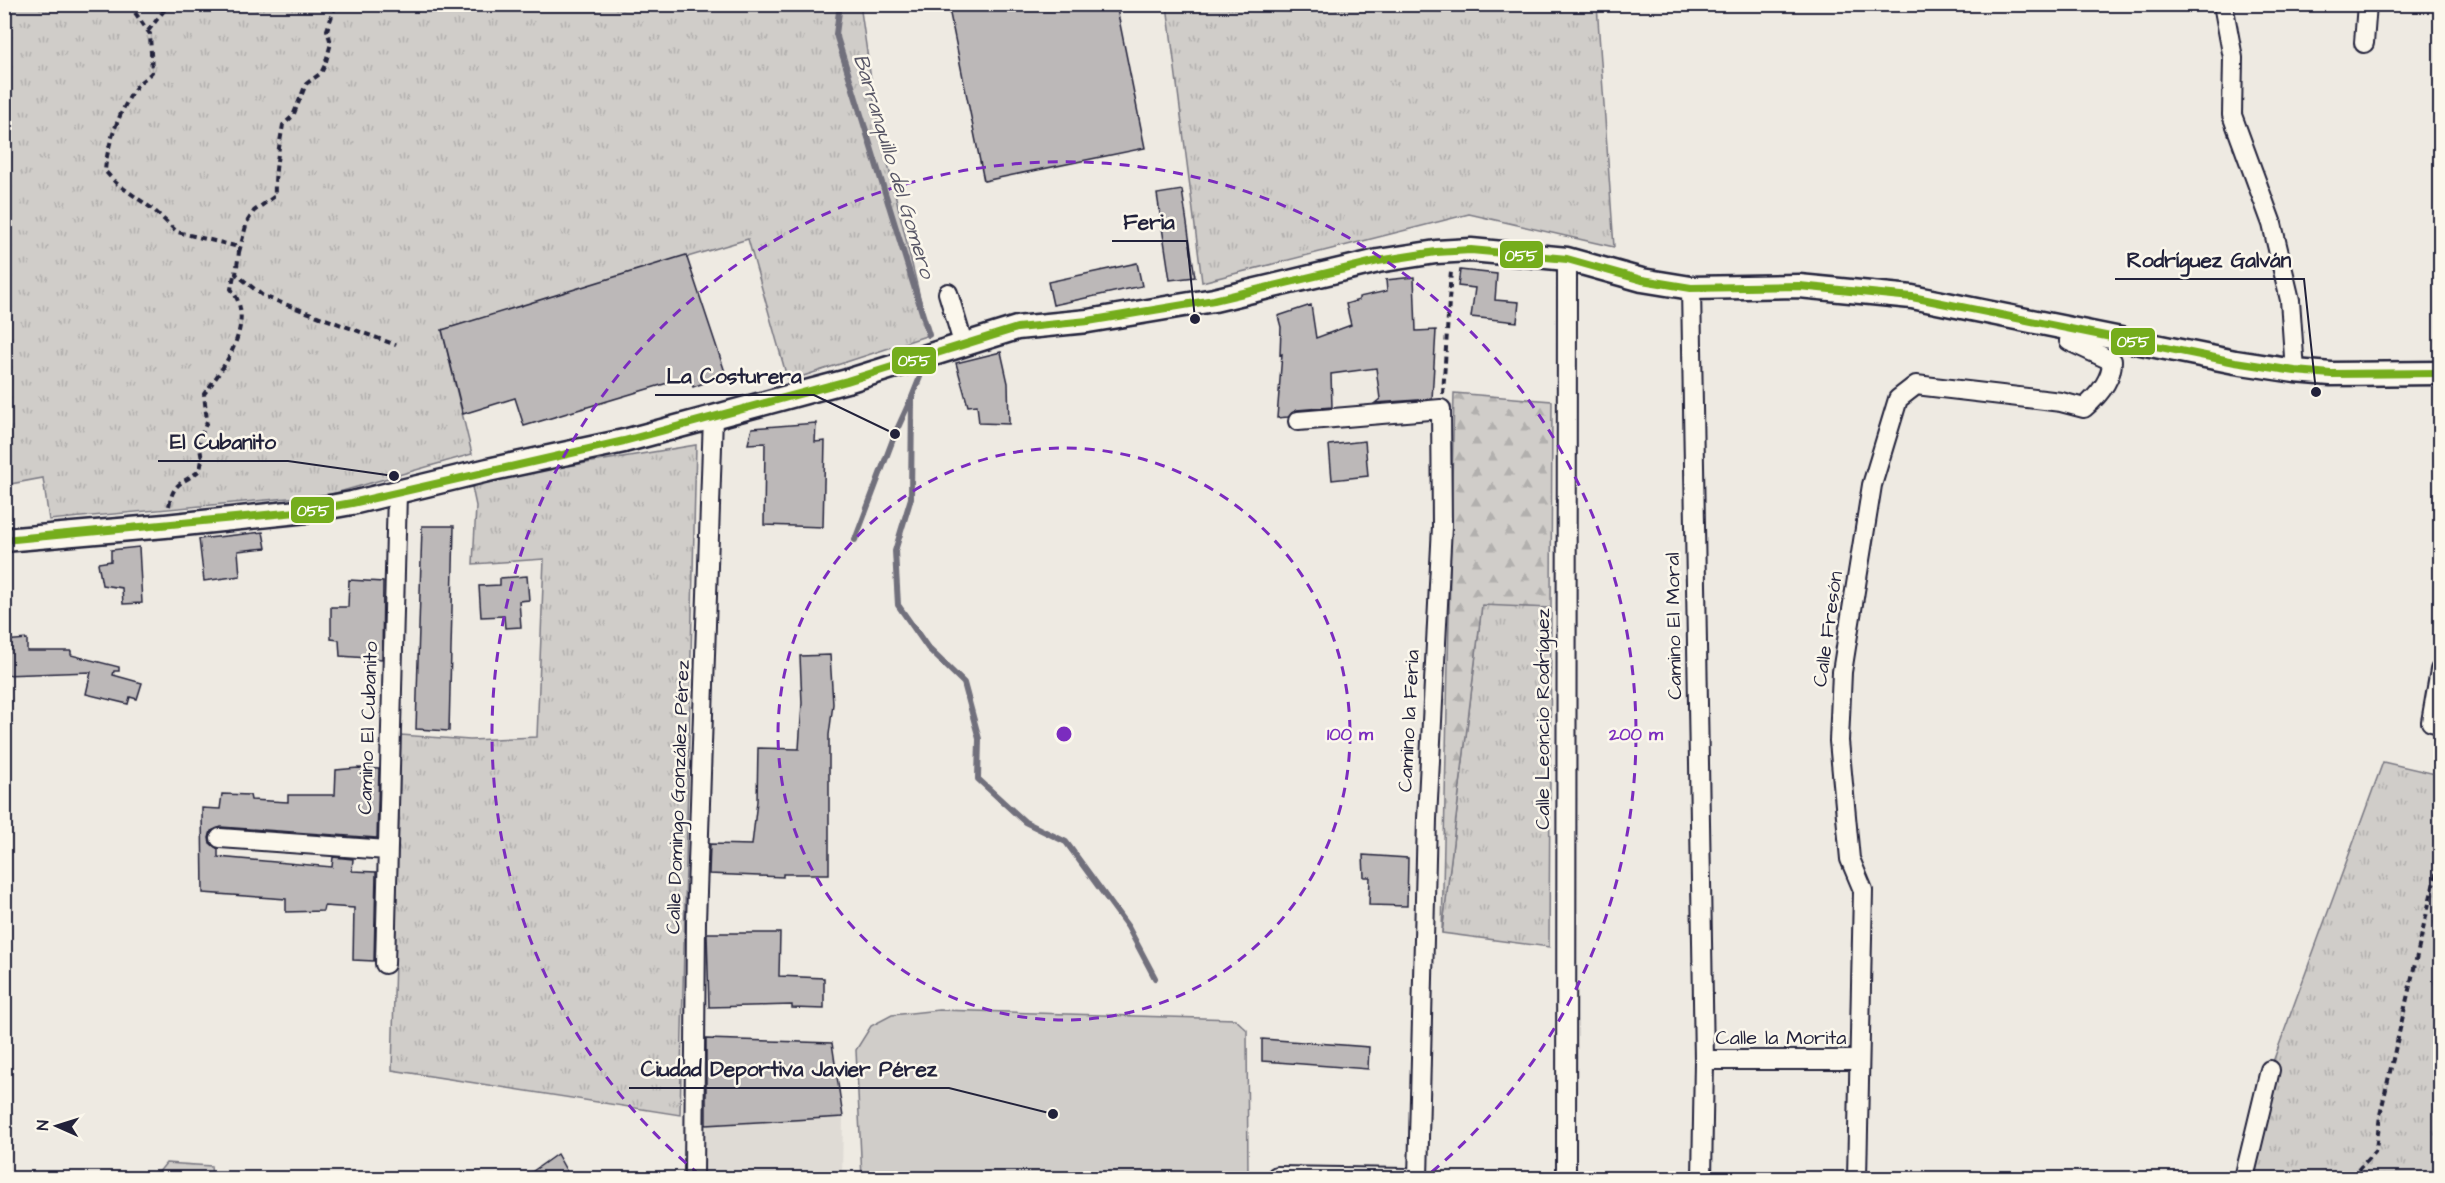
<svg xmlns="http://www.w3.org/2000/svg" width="2445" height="1183" viewBox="0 0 2445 1183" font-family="'Architects Daughter',sans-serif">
  <defs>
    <pattern id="grass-tufts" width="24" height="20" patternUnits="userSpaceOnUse" patternTransform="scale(1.5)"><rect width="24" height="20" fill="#d0cdc9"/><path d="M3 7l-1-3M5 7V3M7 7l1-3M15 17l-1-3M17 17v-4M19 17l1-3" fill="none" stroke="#b2b0ae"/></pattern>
    <pattern id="forest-firs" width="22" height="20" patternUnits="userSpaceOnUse" patternTransform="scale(1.5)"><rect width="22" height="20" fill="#d0cdc9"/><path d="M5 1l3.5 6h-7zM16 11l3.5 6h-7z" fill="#b2b0ae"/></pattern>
  </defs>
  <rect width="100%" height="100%" fill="#eeeae2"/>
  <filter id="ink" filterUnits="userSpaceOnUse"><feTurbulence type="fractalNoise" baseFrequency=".0167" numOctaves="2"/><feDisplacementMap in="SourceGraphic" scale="12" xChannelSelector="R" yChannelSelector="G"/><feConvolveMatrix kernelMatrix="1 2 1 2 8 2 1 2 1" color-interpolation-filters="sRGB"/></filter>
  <g filter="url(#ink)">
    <path fill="#dfdbd5" d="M843 1117 842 1178 703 1175 707 1125Z"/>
    <path fill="url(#grass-tufts)" stroke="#797882" stroke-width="1.5" d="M5 5H865L861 11 876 114 929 335 788 381 748 239 442 330 472 454 332 494 49 520 43 478 5 485Z
      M1167 5H1597L1614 247 1469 214 1202 282Z
      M696 445 680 1115 392 1070 401 735 470 740 537 737 544 559 473 564 476 506 471 482Z
      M1482 604 1551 608 1549 947 1442 933Z
      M2383 762 2440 775V1178H2244L2270 1070Z"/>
    <path fill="url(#forest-firs)" stroke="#797882" stroke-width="1.5" d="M1454 393 1552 401 1551 608 1482 605 1442 933Z
      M166 1163 211 1166 212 1178H154Z"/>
    <path fill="#d0cdc9" stroke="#797882" stroke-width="1.5" d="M939 1010 1235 1019 1247 1030 1248 1178H862L856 1050 871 1026 892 1015Z"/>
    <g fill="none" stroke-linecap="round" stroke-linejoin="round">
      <path stroke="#716f7c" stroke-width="6" d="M840 4 836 34 929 335
        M920 377 912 397 911 498 895 551 898 605 928 648 964 683 979 739 978 779 1025 822 1066 842 1128 927 1155 978
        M855 540 895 434 910 401"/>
    </g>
    <path fill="#bcb8b8" stroke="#22223b" stroke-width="1.5" d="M948 4H1116L1145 148 984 181Z
      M1182 190 1195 277 1170 280 1157 194Z
      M686 255 726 375 693 387 691 376 524 426 515 398 463 414 442 330Z
      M1137 263 1142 286 1053 305 1048 282Z
      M1460 270 1497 274 1495 300 1519 302 1517 322 1471 317 1475 288 1458 286Z
      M1414 277 1416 331 1436 330 1432 399 1375 403 1380 399 1376 368 1331 374 1332 407 1297 410 1288 417 1277 418 1282 354 1280 355 1281 327 1278 316 1311 305 1316 338 1351 325 1346 304 1359 300V297L1387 291 1386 280Z
      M1001 352 1008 383 1009 424 979 423 977 405 968 406 956 363Z
      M816 423 815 442 825 441 823 527 764 525 765 443 748 444 752 428Z
      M1365 441 1368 476 1332 480 1329 445Z
      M422 526H454L449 731 416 729Z
      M263 532 266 548 238 551 240 576 204 581 199 539Z
      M139 547 142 603 123 604 122 588 102 585 98 563 111 561V550Z
      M527 576 529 600 519 601 521 627 505 628 504 616 481 617 479 586 500 585V578Z
      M349 580 383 582 382 659 340 656 339 640 331 639V607H348Z
      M27 639V651H71V655L119 667V671H114L113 675 142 683 137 699 130 697 128 704 86 694 91 672 4 675V641Z
      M830 655 833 704 829 735V874H783V877L709 874 710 844 752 845 757 801 758 748 799 749 802 703 800 656Z
      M358 768 379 769 377 838 221 827 211 831 209 838 210 843 218 849V857L332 867 333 857 353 859 352 871 376 872 374 961 353 960 354 908 324 906 323 911 286 912V899L203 893 202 808 220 809 222 794 250 795 251 800 288 802V795H335L336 770Z
      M1363 855 1408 858 1407 906 1369 905 1370 877H1364Z
      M707 933H780L779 976 824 978V1009L792 1008V1005L709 1007Z
      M706 1039 832 1043 843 1117 706 1125Z
      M1262 1039 1369 1047 1368 1069 1262 1061Z
      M557 1154 571 1179H522Z"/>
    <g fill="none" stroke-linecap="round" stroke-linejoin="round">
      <g stroke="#22223b" stroke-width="22">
        <path id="minor" d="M2223 4 2233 58 2232 115 2272 224 2290 300 2295 371
          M2364 43 2367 4
          M1691 288 1704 1060 1702 1178
          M948 293 963 343
          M1298 421 1441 409 1442 526 1427 819 1418 1178
          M2440 670 2431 722 2440 724
          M220 838 387 850
          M385 964 397 493
          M1704 1060H1859
          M1277 1176 1407 1178
          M694 1178 696 922 713 417
          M1566 1178 1567 259
          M1857 1178 1863 890 1850 859 1839 741 1842 672 1872 485 1898 399 1916 385 2061 402 2084 408C2098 396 2112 380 2112 361L2069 341 2072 328
          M2244 1178 2270 1070"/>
      </g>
      <g stroke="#22223b" stroke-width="27">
        <path id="major" d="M4 540 165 526 307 511 352 503 488 470 624 441 847 381 1017 328 1088 321 1214 300 1378 261 1436 252 1471 250 1567 259 1642 280 1691 288 1799 286 1912 297 2235 362 2295 371 2331 374 2440 373"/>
      </g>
      <path stroke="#22223b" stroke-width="4" stroke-dasharray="6 4.5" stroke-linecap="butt" d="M129 4 150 34 152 72C147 78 140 81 136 87 120 110 107 144 105 171L116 183 154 210 177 232 235 246 239 252 236 274 263 296 396 345
        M148 31 169 4
        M239 252 247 222 254 211 275 196C274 173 279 147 283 125L293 116 306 84 321 73 325 65 331 43 327 30 336 4
        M1443 394 1451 270
        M169 506C174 480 182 485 200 470L202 460 199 442 207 421 204 394C225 367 257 321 231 289L235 271
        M2351 1178 2376 1150 2380 1115 2440 856"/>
      <use href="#minor" stroke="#fbf7ec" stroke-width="18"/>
      <use href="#major" stroke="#fbf7ec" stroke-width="22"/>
      <g stroke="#fbf7ec" stroke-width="12">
        <path id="bus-1" d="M4 540 307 511 352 503 624 441 847 381 1017 328 1088 321 1214 300 1378 261 1436 252 1471 250 1567 259 1642 280 1691 288 1799 286 1912 297 2235 362 2295 371 2331 374 2440 373"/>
      </g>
      <use href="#bus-1" stroke="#75ad1c" stroke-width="8"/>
    </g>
  </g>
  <g fill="none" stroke="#7b2cbf" stroke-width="3" stroke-dasharray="10 8">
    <circle cx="1064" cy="734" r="286"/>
    <path d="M700 1175A572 572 0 1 1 1428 1175"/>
  </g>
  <g text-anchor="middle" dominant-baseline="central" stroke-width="5" stroke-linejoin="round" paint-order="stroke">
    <g font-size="20" fill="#22223b" stroke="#fbf7ec">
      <text transform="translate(1674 626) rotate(-91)">Camino El Moral</text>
      <text transform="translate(1828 629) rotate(-82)">Calle Fresón</text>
      <text transform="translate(1543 719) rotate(-90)">Calle Leoncio Rodríguez</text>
      <text transform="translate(1409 721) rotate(-87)">Camino la Feria</text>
      <text transform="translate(368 728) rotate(-88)">Camino El Cubanito</text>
      <text transform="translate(678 797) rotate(-88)">Calle Domingo González Pérez</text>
      <text x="1781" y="1038">Calle la Morita</text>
    </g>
    <g font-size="21" font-style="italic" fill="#575666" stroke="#fbf7ec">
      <text transform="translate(894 166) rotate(73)">Barranquillo del Gomero</text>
    </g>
  </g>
  <circle cx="1064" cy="734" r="9" fill="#7b2cbf" stroke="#fbf7ec" stroke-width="3"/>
  <g font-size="18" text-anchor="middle" font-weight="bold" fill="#7b2cbf" stroke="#fbf7ec" stroke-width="5" stroke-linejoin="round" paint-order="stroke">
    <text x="1350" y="740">100 m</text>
    <text x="1636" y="740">200 m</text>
  </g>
  <path fill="none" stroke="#22223b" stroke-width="2" d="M1195 319L1187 241H1112M2316 392L2304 279H2115M895 434L814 395H655M394 476L288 461H158M1053 1114L949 1088H629"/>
  <g fill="#22223b" stroke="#fbf7ec" stroke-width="2">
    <circle cx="1195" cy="319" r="6"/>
    <circle cx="2316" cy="392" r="6"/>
    <circle cx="895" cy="434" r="6"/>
    <circle cx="394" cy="476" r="6"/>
    <circle cx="1053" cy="1114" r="6"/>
  </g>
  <g font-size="21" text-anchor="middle" font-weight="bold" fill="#22223b" stroke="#fbf7ec" stroke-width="5" stroke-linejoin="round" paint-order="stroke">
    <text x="1149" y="229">Feria</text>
    <text x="2209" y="267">Rodríguez Galván</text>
    <text x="734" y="383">La Costurera</text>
    <text x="223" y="449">El Cubanito</text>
    <text x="789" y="1076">Ciudad Deportiva Javier Pérez</text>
  </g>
  <g stroke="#fbf7ec" stroke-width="2">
    <rect x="1499" y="240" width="45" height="29" rx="6" fill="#75ad1c"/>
    <rect x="2110" y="327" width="46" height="29" rx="6" fill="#75ad1c"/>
    <rect x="891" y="346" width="46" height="29" rx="6" fill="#75ad1c"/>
    <rect x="290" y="496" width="45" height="28" rx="6" fill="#75ad1c"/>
  </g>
  <g font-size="16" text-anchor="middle" font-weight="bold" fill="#fff">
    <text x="1521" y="261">055</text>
    <text x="2133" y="347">055</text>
    <text x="914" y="366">055</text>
    <text x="313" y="516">055</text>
  </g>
  <rect width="2445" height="1183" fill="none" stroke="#fbf7ec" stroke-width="24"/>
  <rect x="12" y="12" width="2421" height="1159" fill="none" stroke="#22223b" stroke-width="2" filter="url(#ink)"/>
  <g transform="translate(57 1126) rotate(273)" stroke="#fbf7ec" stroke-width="4.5" paint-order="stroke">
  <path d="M0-4.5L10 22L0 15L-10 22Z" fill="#22223b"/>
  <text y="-9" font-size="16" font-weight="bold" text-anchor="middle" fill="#22223b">N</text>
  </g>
</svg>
